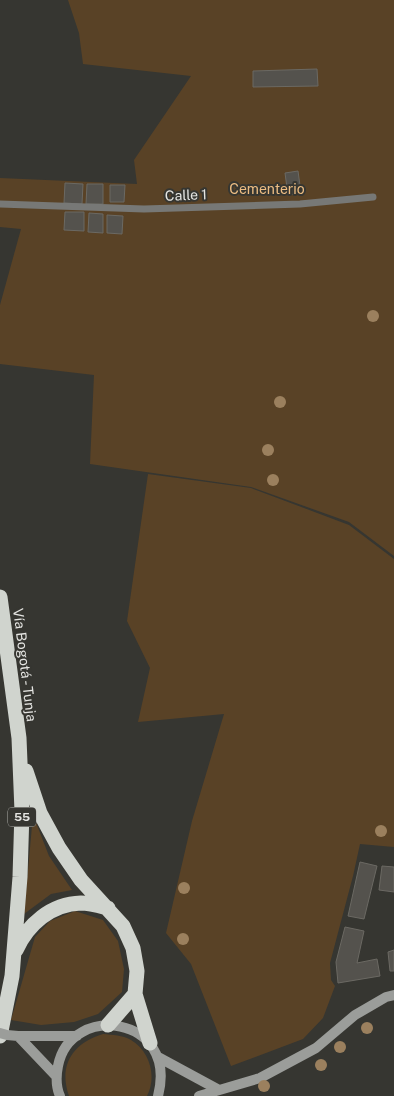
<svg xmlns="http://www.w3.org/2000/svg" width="394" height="1096" viewBox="0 0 394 1096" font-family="'Public Sans',sans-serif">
  <rect width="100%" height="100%" fill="#363631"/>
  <path fill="#594226" d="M68 0H394V556L349 522 251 487 90 464 94 375 0 364V305L21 229 0 227V178L137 184 134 160 191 76 83 64 79 33Z
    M148 474 251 488 349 525 394 559V847L360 844 353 876 330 963 331 980 335 986 323 1018 303 1039 231 1066 191 964 166 933 192 821 224 714 138 722 150 668 127 621Z
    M33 815 49 856 72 890 51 894 24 914Z
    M75 911 103 920 118 941 124 969 122 992 98 1014 74 1022 41 1025 11 1020 35 937 50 921Z
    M103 1034C113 1035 122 1035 131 1040 150 1051 157 1077 147 1096H69C58 1065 73 1043 103 1034Z"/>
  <path fill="#54524d" stroke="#6b6963" d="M317 69 318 86 253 87V71Z
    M298 171 301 193 288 195 285 173Z
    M65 183 83 184 82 204 64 203Z
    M87 184H103V204H86Z
    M110 185H125L124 202H110Z
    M65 212H84V231L64 230Z
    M89 213 103 214V233L88 232Z
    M107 215 123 216 122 234 107 233Z
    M360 862 377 866 364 919 348 916Z
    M382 866 394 867V892L379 890Z
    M345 927 364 931 357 963 377 959 380 976 338 983 336 962Z
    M394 950V971H390L388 952Z"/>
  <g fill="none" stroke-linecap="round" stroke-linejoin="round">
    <path stroke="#777876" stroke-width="7" d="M0 204 144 209 300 204 373 197"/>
    <path stroke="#9b9d9a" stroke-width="10" d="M7 1035 18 1036H77
      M18 1036 56 1076
      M158 1057 219 1090
      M60 1096C56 1087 56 1076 58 1066 70 1002 179 1015 158 1096
      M199 1096 260 1078 316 1048 355 1015 386 997 394 995"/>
    <path stroke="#d0d4ce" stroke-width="15" d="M0 597 19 738 22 811 20 877 12 976 0 1036
      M26 771 40 813 59 848 81 880 123 926 133 948 137 971 135 994 150 1043
      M16 950C28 924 51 904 81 903 89 903 100 906 108 908
      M108 1025 135 994"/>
    <path stroke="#9b9d9a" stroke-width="10" d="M0 1033 7 1035"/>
  </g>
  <g fill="#9b805e">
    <circle cx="373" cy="316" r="6"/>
    <circle cx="280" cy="402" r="6"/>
    <circle cx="268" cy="450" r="6"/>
    <circle cx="273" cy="480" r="6"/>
    <circle cx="381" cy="831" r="6"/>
    <circle cx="184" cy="888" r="6"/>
    <circle cx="183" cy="939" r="6"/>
    <circle cx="367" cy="1028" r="6"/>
    <circle cx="340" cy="1047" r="6"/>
    <circle cx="321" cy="1065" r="6"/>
    <circle cx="264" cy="1086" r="6"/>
  </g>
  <g text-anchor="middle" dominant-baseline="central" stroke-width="4" stroke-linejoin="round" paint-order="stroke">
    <rect fill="#363631" stroke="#b0b0ad" stroke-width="1" x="8" y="807.5" width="28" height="19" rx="4"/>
    <g font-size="12" font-weight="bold" fill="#e5e5e2">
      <text x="22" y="817">55</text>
    </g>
    <g font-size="14" fill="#edbd83" stroke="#363631">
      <text x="267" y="189">Cementerio</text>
    </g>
    <g font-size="14" fill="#e5e5e2" stroke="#363631">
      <text transform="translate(186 195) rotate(-2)">Calle 1</text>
      <text transform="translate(25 665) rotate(83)">Vía Bogotá - Tunja</text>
    </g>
  </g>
</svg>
